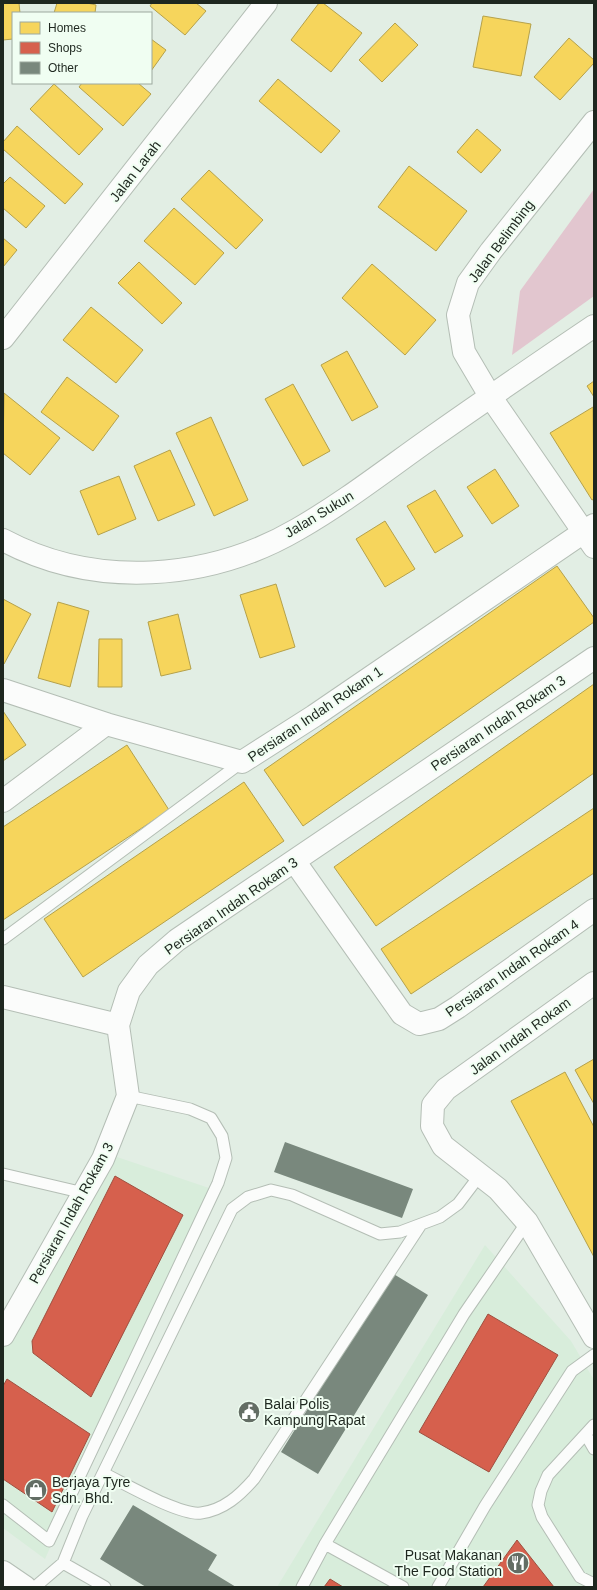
<svg xmlns="http://www.w3.org/2000/svg" width="597" height="1590" viewBox="0 0 597 1590" font-family="Arial,sans-serif">
  <rect width="100%" height="100%" fill="#e2eee4"/>
  <path fill="#d8eddb" d="M117 1157 209 1188 45 1559 3 1528V1319Z
    M485 1245 571 1341 594 1380V1587H277Z"/>
  <path fill="#e2c6cf" d="M594 189V296L512 355 520 291Z"/>
  <path fill="#f6d55c" stroke="#b5a14a" d="M3 3H19L20 13H13V39L3 40Z
    M57 3H87L96 5 95 13H54Z
    M152 3H196L206 11 185 35 150 6Z
    M319 3H323L362 33 331 72 291 40Z
    M483 16 531 24 521 76 473 67Z
    M395 23 418 45 382 82 359 60Z
    M569 38 594 60V63L560 100 534 77Z
    M151 39 166 50 151 71Z
    M278 79 340 131 321 153 259 101Z
    M82 83H138L151 94 123 126 79 87Z
    M54 84 103 129 79 155 30 109Z
    M17 126 83 184 65 204 3 149V142Z
    M477 129 501 150 481 173 457 152Z
    M409 166 467 211 436 251 378 207Z
    M209 170 263 220 236 249 181 199Z
    M10 177 45 206 26 228 3 208V184Z
    M174 208 224 253 195 285 144 241Z
    M3 238 17 250 3 267Z
    M139 262 182 303 162 324 118 283Z
    M372 264 436 320 405 355 342 298Z
    M91 307 143 350 116 383 63 340Z
    M347 351 378 407 352 421 321 365Z
    M67 377 119 416 93 451 41 412Z
    M594 381V397L587 386Z
    M293 384 330 451 303 466 265 399Z
    M4 393 60 438 30 475 3 453Z
    M593 407 594 499 592 500 550 433Z
    M211 417 248 500 214 516 176 433Z
    M170 450 195 505 158 521 134 466Z
    M495 469 519 506 492 524 467 487Z
    M119 476 136 519 98 535 80 491Z
    M435 490 463 536 435 553 407 506Z
    M385 521 415 569 385 587 356 539Z
    M557 566 594 618V622L303 826 264 770Z
    M276 584 295 647 260 658 240 595Z
    M3 599 31 614 4 664H3Z
    M58 602 89 611 70 687 38 678Z
    M178 614 191 669 161 676 148 622Z
    M99 639H122V687H98Z
    M594 684V773L376 926 334 867Z
    M3 711 26 745 3 761Z
    M127 745 169 810 3 920V827Z
    M244 782 284 841 83 977 44 919Z
    M594 808V873L411 994 381 949Z
    M594 1059V1104L575 1070Z
    M565 1072 594 1127V1257L511 1101Z"/>
  <path fill="#d6604d" stroke="#9f4f3f" d="M115 1176 183 1215 91 1397 33 1353 32 1341Z
    M488 1314 558 1355 489 1472 419 1432Z
    M7 1379 90 1434 52 1512 3 1479V1386Z
    M517 1540 554 1587H483Z
    M330 1579 343 1587H324Z"/>
  <path fill="#79887d" d="M285 1142 413 1189 402 1218 274 1172Z
    M392 1273 428 1295 318 1474 281 1452Z
    M133 1505 217 1555 208 1570 236 1587H146L100 1559Z"/>
  <g fill="none" stroke-linecap="round" stroke-linejoin="round">
    <g stroke="#b4beb5" stroke-width="13">
      <path id="service" d="M3 939 242 762
        M3 1174 84 1193
        M594 1425 548 1475 541 1491 538 1505 542 1517 580 1577 594 1584
        M586 1435 594 1449
        M103 1473C124 1483 180 1516 201 1513 224 1510 240 1495 254 1479L420 1226
        M3 1505 49 1541 218 1183 226 1158 222 1136 211 1118 190 1109 128 1096
        M325 1544 403 1587
        M63 1563 82 1516 232 1209 248 1197 271 1190 292 1195 380 1234 400 1232 440 1217 458 1204 480 1175
        M35 1587 63 1563 105 1587
        M302 1587 325 1544 464 1314 527 1222
        M438 1587 485 1506 572 1371 594 1355"/>
    </g>
    <g stroke="#b4beb5" stroke-width="24">
      <path id="minor" d="M594 122 491 251 468 283 458 315 464 352 490 396 594 547
        M3 338 266 3
        M3 540C95 589 209 581 298 529 345 502 387 469 431 438 485 400 539 363 594 326
        M3 690 106 724 242 762 314 716 594 525
        M3 801 106 724
        M295 862 402 1014 419 1024 439 1019 458 1007 594 910
        M594 983 446 1089 433 1105 432 1126 443 1146 498 1189 527 1222 594 1337
        M3 997 118 1025
        M3 1335 103 1159 128 1096 118 1025 129 991 148 965 177 940 594 658"/>
    </g>
    <g stroke="#b4beb5" stroke-width="24">
      <path id="trunk" d="M3 1572 25 1587"/>
    </g>
    <use href="#service" stroke="#fbfcfb" stroke-width="11"/>
    <use href="#minor" stroke="#fbfcfb" stroke-width="22"/>
    <use href="#trunk" stroke="#fbfcfb" stroke-width="22"/>
  </g>
  <defs>
    <g id="civic-disc" transform="scale(1.15)"><circle r="9.5" fill="#636d64" stroke="#f0fef2"/><path d="M-.6-6.5H3V-4.5H.6V-3L4-1V1h2V6H-6V1h2V-1L-.6-3ZM-1.2 2.5V6h2.4V2.5Z" fill="#fff"/></g>
    <g id="shop-disc" transform="scale(1.15)"><circle r="9.5" fill="#636d64" stroke="#f0fef2"/><path d="M-5-2.5h2.3a2.7 3.5 0 0 1 5.4 0H5L5.5 6h-11ZM-1.5-2.5h3a1.5 2.3 0 0 0-3 0Z" fill="#fff"/></g>
    <g id="restaurant-disc" transform="scale(1.15)"><circle r="9.5" fill="#636d64" stroke="#f0fef2"/><path d="M-5-6h1v4h1v-4h1v4h1v-4h1v5L-1.5 .5V6h-2V.5L-5-1ZM5-6V6H3V1.5H1.5Q1.5-4 5-6Z" fill="#fff"/></g>
  </defs>
  <g fill-rule="evenodd">
    <use href="#civic-disc" x="249" y="1412"/>
    <use href="#shop-disc" x="36" y="1490"/>
    <use href="#restaurant-disc" x="518" y="1563"/>
  </g>
  <g text-anchor="middle" dominant-baseline="central" stroke-width="4" stroke-linejoin="round" paint-order="stroke">
    <g font-size="14" fill="#1e271f" stroke="#f0fef2">
      <text transform="translate(135 171) rotate(-52)">Jalan Larah</text>
      <text transform="translate(501 241) rotate(-53)">Jalan Belimbing</text>
      <text transform="translate(319 514) rotate(-31)">Jalan Sukun</text>
      <text transform="translate(315 714) rotate(-34)">Persiaran Indah Rokam 1</text>
      <text transform="translate(498 723) rotate(-34)">Persiaran Indah Rokam 3</text>
      <text transform="translate(231 906) rotate(-35)">Persiaran Indah Rokam 3</text>
      <text transform="translate(512 968) rotate(-35)">Persiaran Indah Rokam 4</text>
      <text transform="translate(520 1036) rotate(-36)">Jalan Indah Rokam</text>
      <text transform="translate(71 1213) rotate(-61)">Persiaran Indah Rokam 3</text>
    </g>
    <g font-size="14" fill="#1e271f" stroke="#f0fef2" text-anchor="start">
      <text x="264" y="1404">Balai Polis<tspan x="264" dy="16">Kampung Rapat</tspan></text>
      <text x="52" y="1482">Berjaya Tyre<tspan x="52" dy="16">Sdn. Bhd.</tspan></text>
      <text x="502" y="1555" text-anchor="end">Pusat Makanan<tspan x="502" dy="16">The Food Station</tspan></text>
    </g>
  </g>
  <rect width="597" height="1590" fill="none" stroke="#1e271f" stroke-width="8"/>
  <rect x="12" y="12" width="140" height="72" fill="#f0fef2" stroke="#9ca89e"/>
  <rect x="20" y="22" width="20" height="12" fill="#f6d55c" stroke="#9ca89e"/>
  <text x="48" y="32" font-size="12" fill="#1e271f">Homes</text>
  <rect x="20" y="42" width="20" height="12" fill="#d6604d" stroke="#9ca89e"/>
  <text x="48" y="52" font-size="12" fill="#1e271f">Shops</text>
  <rect x="20" y="62" width="20" height="12" fill="#79887d" stroke="#9ca89e"/>
  <text x="48" y="72" font-size="12" fill="#1e271f">Other</text>
</svg>
